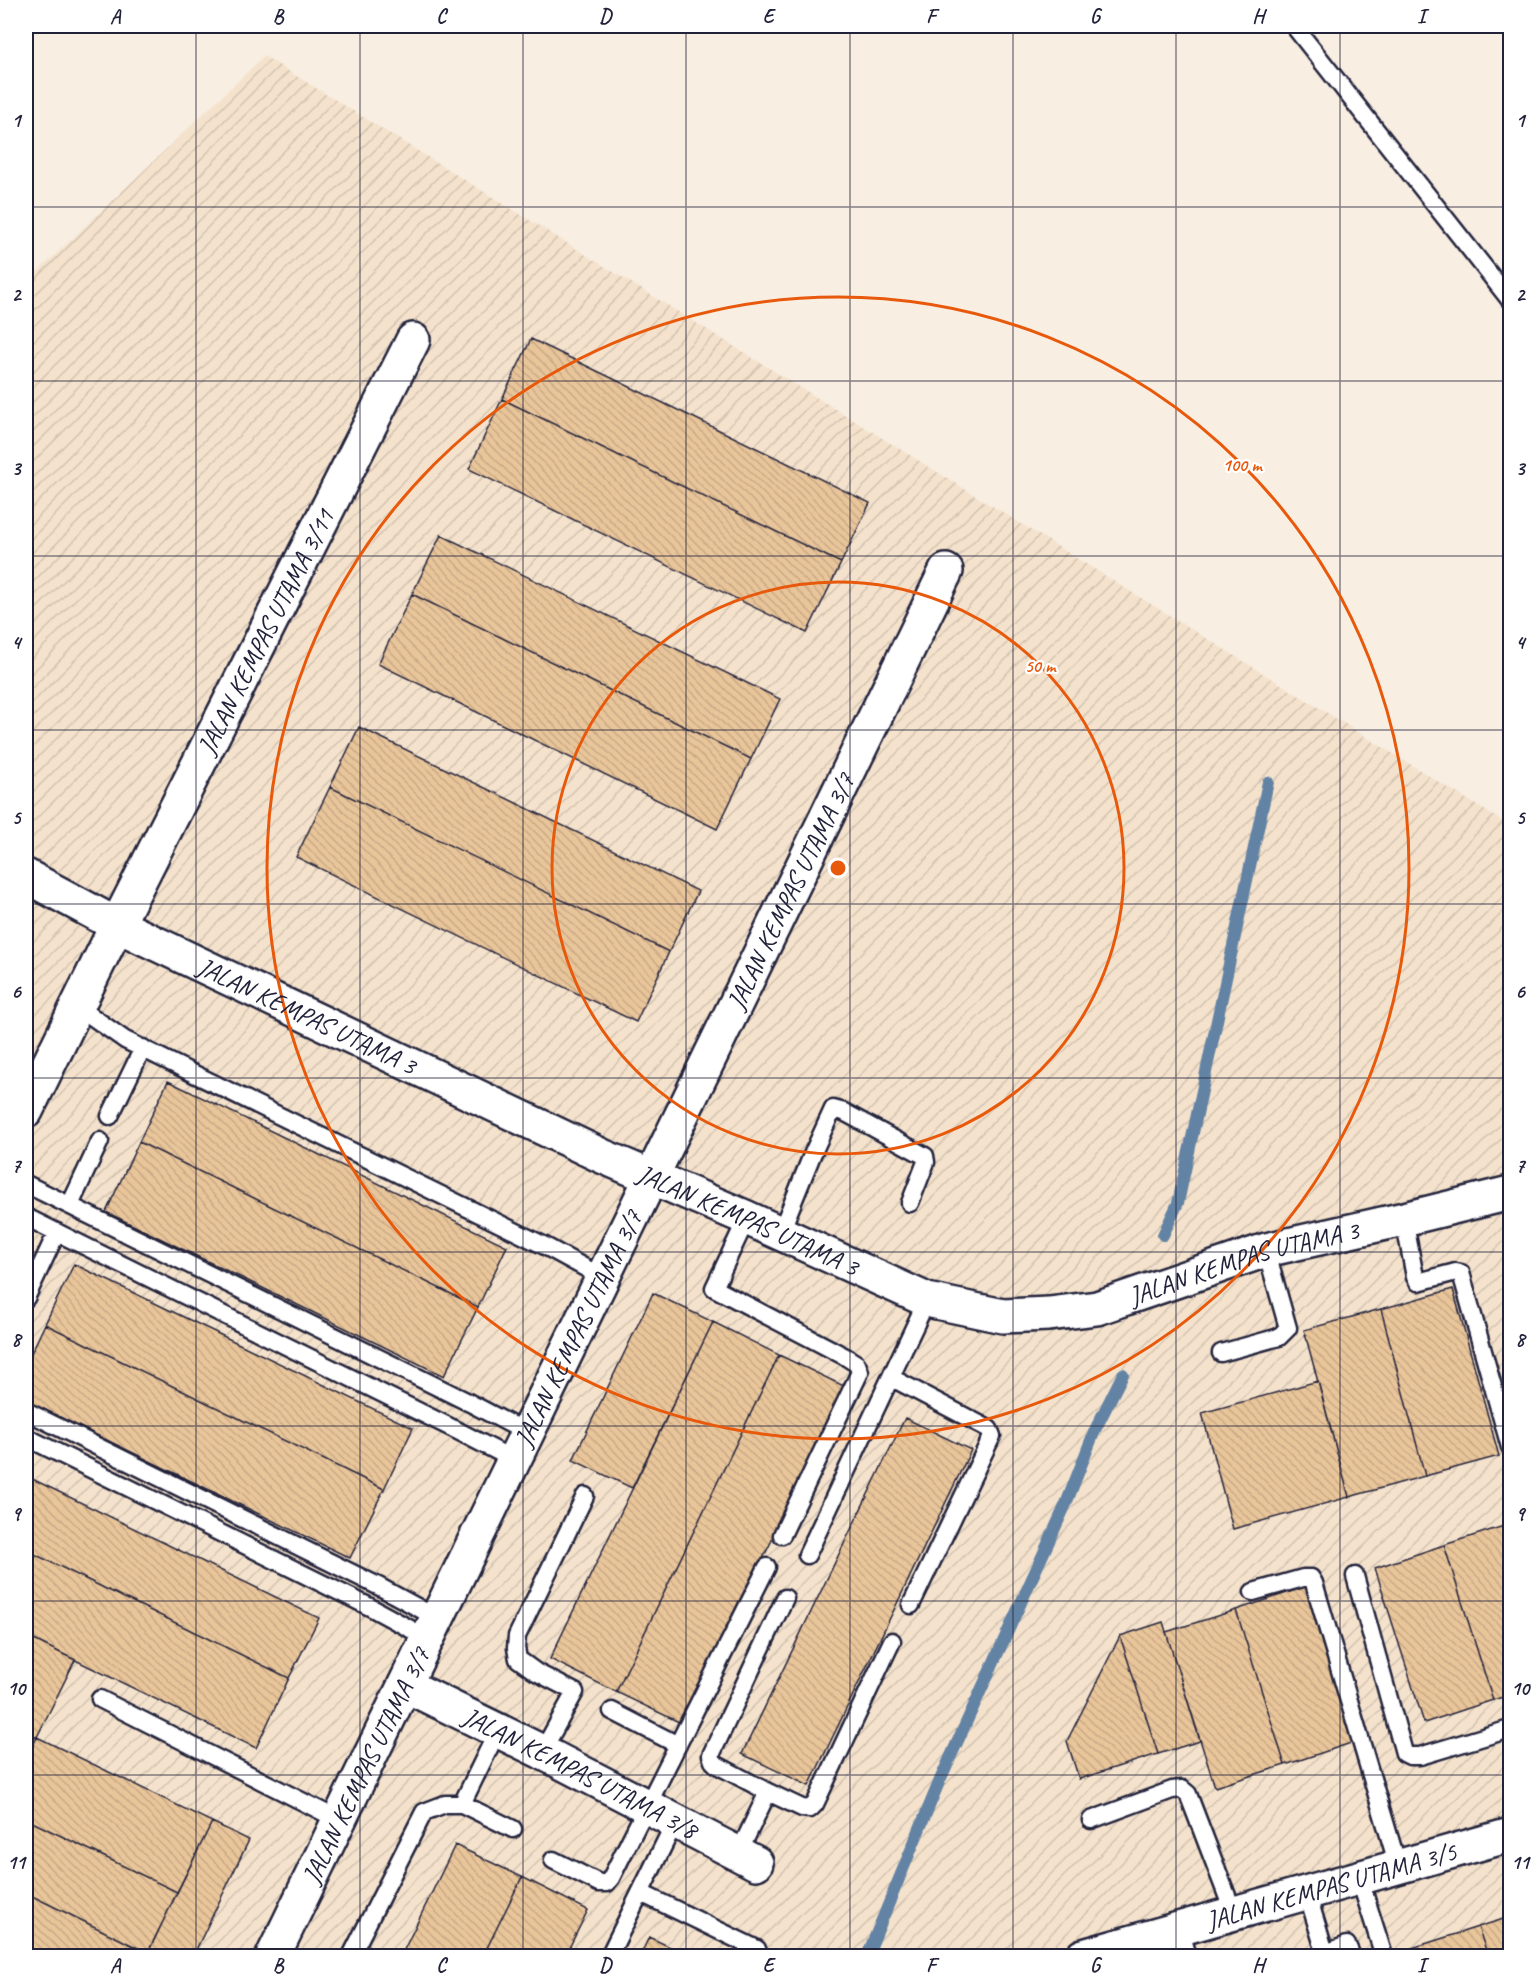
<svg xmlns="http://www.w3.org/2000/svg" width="1536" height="1982" viewBox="0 0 1536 1982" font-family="Caveat,sans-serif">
  <defs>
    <pattern id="industrial-furrows" width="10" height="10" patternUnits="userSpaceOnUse" patternTransform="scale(1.5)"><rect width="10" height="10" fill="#f4e2cc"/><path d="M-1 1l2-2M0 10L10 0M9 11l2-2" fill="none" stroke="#d1c2b0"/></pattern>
    <pattern id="building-back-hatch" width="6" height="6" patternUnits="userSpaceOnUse" patternTransform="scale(1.5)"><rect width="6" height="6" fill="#e9c59a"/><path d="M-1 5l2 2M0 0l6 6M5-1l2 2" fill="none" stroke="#c8a986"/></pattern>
  </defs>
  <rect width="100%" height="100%" fill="#f8eee1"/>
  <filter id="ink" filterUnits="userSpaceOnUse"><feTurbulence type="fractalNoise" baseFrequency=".0167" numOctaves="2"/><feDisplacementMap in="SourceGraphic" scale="12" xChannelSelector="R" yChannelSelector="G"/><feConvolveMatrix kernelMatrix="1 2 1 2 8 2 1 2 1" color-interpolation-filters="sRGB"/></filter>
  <g filter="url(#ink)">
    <path fill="url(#industrial-furrows)" d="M264 56 1510 826V1956H26V283Z"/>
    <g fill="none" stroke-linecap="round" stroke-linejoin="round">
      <path stroke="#6383a5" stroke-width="12" d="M1163 1235 1178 1203 1268 782
        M867 1956 940 1780 1066 1504 1095 1430 1123 1374"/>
    </g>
    <path fill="url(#building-back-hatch)" stroke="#22223b" stroke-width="1.5" d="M531 339 870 503 841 563 502 399Z
      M502 399 841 563 807 633 469 469Z
      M441 535 780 699 751 759 412 594Z
      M412 594 751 759 717 829 378 664Z
      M359 727 698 891 669 952 330 787Z
      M330 787 669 952 636 1022 296 857Z
      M168 1081 507 1246 478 1307 139 1142Z
      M139 1142 478 1307 444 1376 106 1212Z
      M74 1264 413 1428 384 1489 45 1324Z
      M1453 1289 1499 1456 1425 1476 1381 1309Z
      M653 1293 713 1322 632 1488 573 1460Z
      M1381 1309 1425 1476 1349 1497 1304 1330Z
      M713 1322 779 1355 616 1692 550 1659Z
      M45 1324 384 1489 350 1558 26 1401V1364Z
      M779 1355 846 1387 683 1724 616 1692Z
      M1318 1381 1349 1497 1233 1529 1202 1413Z
      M905 1418 971 1450 809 1786 742 1754Z
      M26 1476 319 1618 289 1678 26 1550Z
      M1510 1524V1695L1493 1700 1444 1545Z
      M1444 1545 1493 1700 1424 1723 1375 1568Z
      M26 1550 289 1678 256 1748 26 1636Z
      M1308 1586 1357 1741 1285 1765 1236 1610Z
      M1236 1610 1285 1765 1215 1787 1166 1632Z
      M1163 1622 1200 1741 1158 1754 1120 1636Z
      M26 1636 75 1660 37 1737 26 1731Z
      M1120 1636 1158 1754 1079 1779 1067 1741Z
      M26 1731 37 1737 26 1762Z
      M37 1737 212 1822 177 1892 26 1819V1762Z
      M26 1819 177 1892 148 1953 26 1893Z
      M212 1822 249 1840 193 1956H146Z
      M455 1845 522 1877 483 1956H401Z
      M522 1877 588 1910 565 1956H483Z
      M26 1893 148 1953 146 1956H26Z
      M1510 1917V1956H1488L1478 1927Z
      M1478 1927 1488 1956H1412L1409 1949Z
      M649 1937 689 1956H640Z"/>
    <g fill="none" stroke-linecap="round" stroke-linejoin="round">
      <g stroke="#22223b" stroke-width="21">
        <path id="service" d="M1294 26 1510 300
          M77 1006 125 1040 545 1246 602 1277
          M110 1116 143 1048
          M26 1184 470 1403 527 1433
          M70 1205 100 1141
          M26 1217 458 1431 514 1460
          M747 1218 714 1288 846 1357 857 1364 860 1372 782 1535
          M1404 1219 1415 1277 1418 1282 1456 1272 1461 1273 1510 1447
          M780 1234 812 1155 833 1109 844 1112 925 1156 926 1162 910 1203
          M26 1298 57 1232
          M1221 1353 1279 1337 1288 1328 1266 1250
          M892 1378 989 1429 992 1436 911 1605
          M26 1411 380 1587 437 1618
          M26 1437 370 1607 427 1638
          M807 1555 927 1300
          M1355 1576 1404 1753 1410 1756H1420L1510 1729
          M1253 1592 1303 1578H1311L1314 1583 1398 1866
          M100 1699 339 1820
          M612 1711 678 1745
          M542 1752 575 1692 536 1672 518 1659 516 1648 517 1636 585 1496
          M768 1792 717 1765 713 1761 711 1755 785 1598
          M462 1804 513 1829
          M1091 1820 1172 1790 1182 1789 1188 1794 1234 1914
          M739 1852 768 1792 802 1808 810 1809 815 1804 892 1641
          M553 1860 599 1883H607L611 1878 767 1567
          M1359 1877 1384 1956
          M641 1893 757 1949 759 1956
          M1307 1893 1324 1949 1331 1951 1347 1945 1352 1956
          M1180 1929 1188 1956
          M351 1956 424 1812 445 1804H462L498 1730
          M609 1956 676 1820"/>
      </g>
      <g stroke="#22223b" stroke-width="38">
        <g id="minor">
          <path id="s1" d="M26 876 117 925 602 1156 747 1218 927 1300 1003 1316 1049 1314 1097 1308 1266 1250 1404 1219 1510 1193"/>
          <path id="s2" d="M26 1111 117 925 413 340"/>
          <path id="s3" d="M405 1685 542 1752 756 1863"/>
          <path id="s4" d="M273 1956 946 571"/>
          <path id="s5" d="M1083 1956 1510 1835"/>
        </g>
      </g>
      <use href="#service" stroke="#fff" stroke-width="16"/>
      <use href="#minor" stroke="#fff" stroke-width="33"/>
    </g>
  </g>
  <path fill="none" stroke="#22223b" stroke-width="1.5" stroke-opacity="0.55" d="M196 26V1956M360 26V1956M523 26V1956M686 26V1956M850 26V1956M1013 26V1956M1176 26V1956M1340 26V1956M26 207H1510M26 381H1510M26 556H1510M26 730H1510M26 904H1510M26 1078H1510M26 1252H1510M26 1426H1510M26 1601H1510M26 1775H1510"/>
  <g fill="none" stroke="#e8590c" stroke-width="3">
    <circle cx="838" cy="868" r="286"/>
    <circle cx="838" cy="868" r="571"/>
  </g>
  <g text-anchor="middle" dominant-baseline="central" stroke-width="4.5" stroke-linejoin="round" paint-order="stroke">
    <g font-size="26" fill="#22223b" stroke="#fff">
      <text stroke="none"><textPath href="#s2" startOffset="536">JALAN KEMPAS UTAMA 3/11</textPath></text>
      <text stroke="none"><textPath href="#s4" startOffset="1184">JALAN KEMPAS UTAMA 3/7</textPath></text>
      <text stroke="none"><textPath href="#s1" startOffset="314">JALAN KEMPAS UTAMA 3</textPath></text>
      <text stroke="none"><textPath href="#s1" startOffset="800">JALAN KEMPAS UTAMA 3</textPath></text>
      <text stroke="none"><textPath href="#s1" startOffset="1322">JALAN KEMPAS UTAMA 3</textPath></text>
      <text stroke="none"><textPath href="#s4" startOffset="698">JALAN KEMPAS UTAMA 3/7</textPath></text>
      <text stroke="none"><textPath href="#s4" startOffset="212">JALAN KEMPAS UTAMA 3/7</textPath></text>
      <text stroke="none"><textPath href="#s3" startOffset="196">JALAN KEMPAS UTAMA 3/8</textPath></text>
      <text stroke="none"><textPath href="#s5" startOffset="258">JALAN KEMPAS UTAMA 3/5</textPath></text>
    </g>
  </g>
  <circle cx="838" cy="868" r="9" fill="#e8590c" stroke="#fff" stroke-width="3"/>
  <g font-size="18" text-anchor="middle" font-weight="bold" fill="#e8590c" stroke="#fff" stroke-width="4.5" stroke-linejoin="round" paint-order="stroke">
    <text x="1242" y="471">100 m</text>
    <text x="1040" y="672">50 m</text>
  </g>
  <rect width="1536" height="1982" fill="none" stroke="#fff" stroke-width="66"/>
  <rect x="33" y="33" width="1470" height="1916" fill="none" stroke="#22223b" stroke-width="2"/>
  <g font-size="20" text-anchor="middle" font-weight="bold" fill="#22223b">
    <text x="115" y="23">A</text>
    <text x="278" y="23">B</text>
    <text x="441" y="23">C</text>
    <text x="605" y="23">D</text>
    <text x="768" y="23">E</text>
    <text x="931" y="23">F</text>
    <text x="1095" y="23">G</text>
    <text x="1258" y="23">H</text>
    <text x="1421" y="23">I</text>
    <text x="16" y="127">1</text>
    <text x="1520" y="127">1</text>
    <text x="16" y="301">2</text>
    <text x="1520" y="301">2</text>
    <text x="16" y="475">3</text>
    <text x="1520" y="475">3</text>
    <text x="16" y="649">4</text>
    <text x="1520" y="649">4</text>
    <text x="16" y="824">5</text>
    <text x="1520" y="824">5</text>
    <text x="16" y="998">6</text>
    <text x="1520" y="998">6</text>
    <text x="16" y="1172">7</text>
    <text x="1520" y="1172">7</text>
    <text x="16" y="1346">8</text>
    <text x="1520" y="1346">8</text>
    <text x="16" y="1520">9</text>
    <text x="1520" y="1520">9</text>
    <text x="16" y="1695">10</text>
    <text x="1520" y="1695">10</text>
    <text x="16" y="1869">11</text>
    <text x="1520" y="1869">11</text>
    <text x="115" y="1972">A</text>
    <text x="278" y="1972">B</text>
    <text x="441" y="1972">C</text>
    <text x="605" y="1972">D</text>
    <text x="768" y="1972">E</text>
    <text x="931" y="1972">F</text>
    <text x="1095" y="1972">G</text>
    <text x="1258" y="1972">H</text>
    <text x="1421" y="1972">I</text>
  </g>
</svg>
